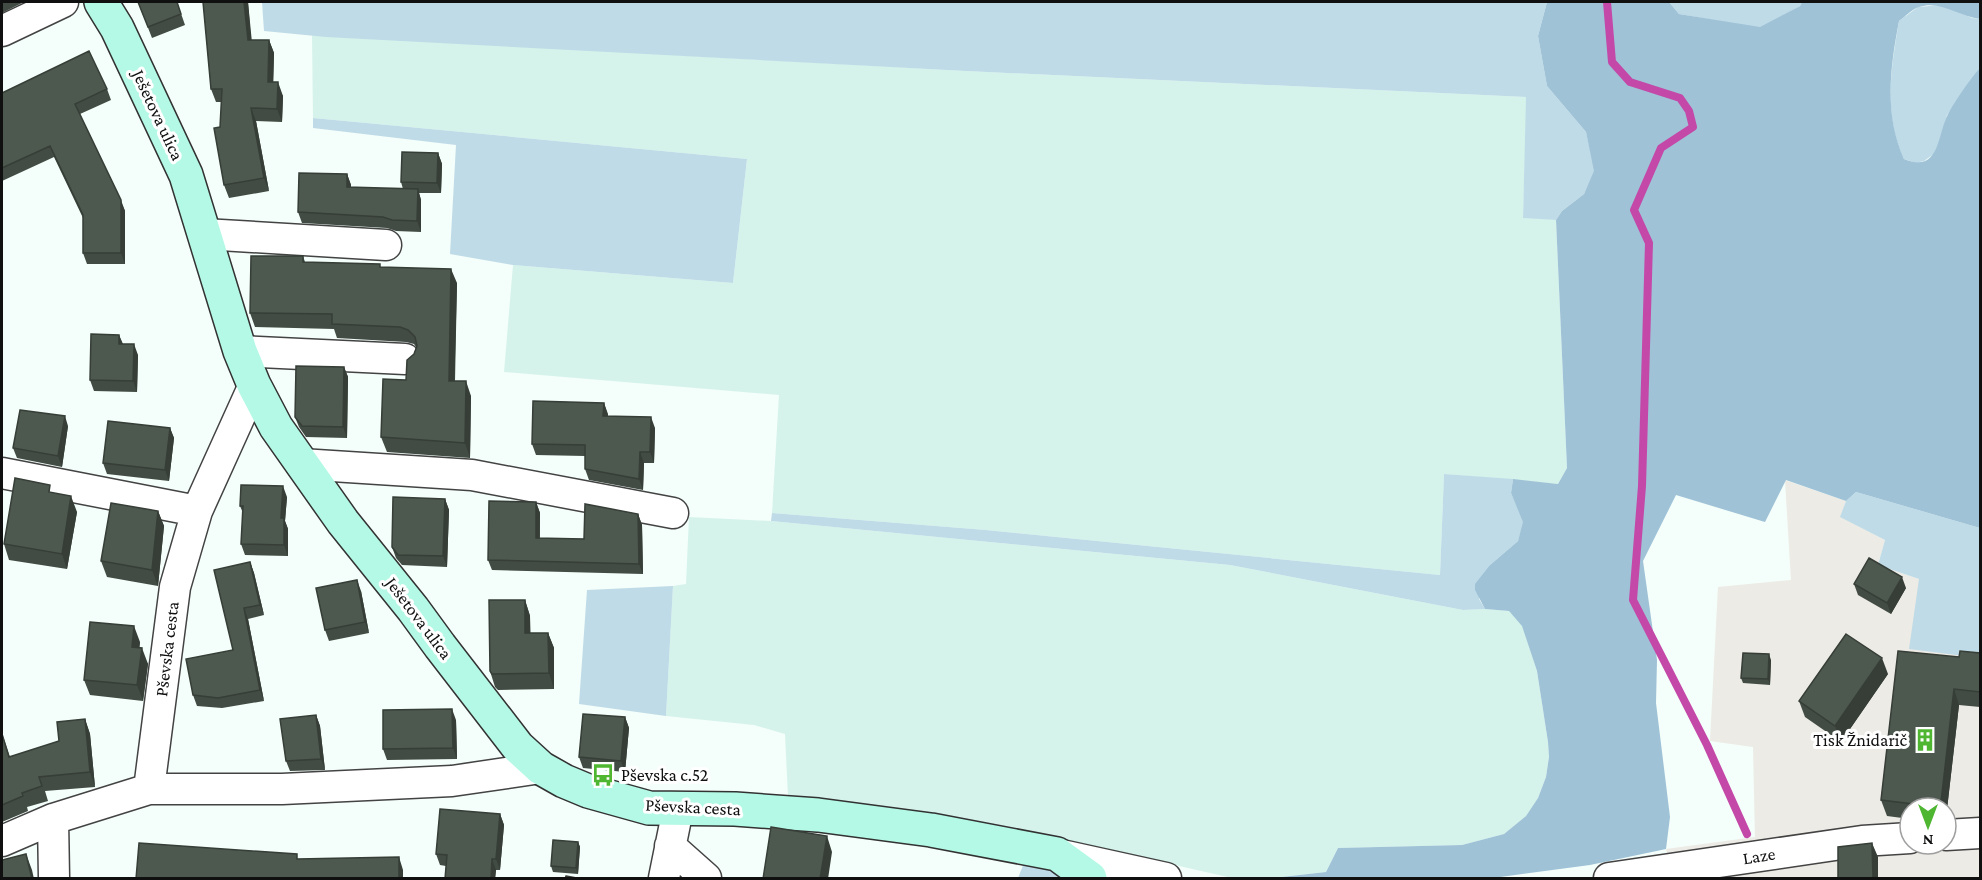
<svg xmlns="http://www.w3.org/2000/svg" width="1982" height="880" viewBox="0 0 1982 880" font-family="'Crimson Pro',serif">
  <rect width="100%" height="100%" fill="#f4fefa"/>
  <path fill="#edebe5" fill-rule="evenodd" d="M1785 480 1846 501 1841 517 1885 540 1878 565 1919 579 1980 658V878H1673L1666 849 1755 837 1753 747 1710 741 1718 587 1791 580ZM1910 808H1946V844H1910Z"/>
  <path fill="#d5f3eb" d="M312 35 966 71 1527 97 1523 217 1556 220 1567 468 1558 484 1444 474 1440 575 986 530 772 513 779 395 504 372 513 265 733 283 747 159 313 118Z
    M689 517 771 521 1230 565 1463 610 1485 609 1509 611 1522 625 1537 671 1548 742 1549 757 1546 777 1538 798 1526 816 1504 834 1462 845 1338 848 1326 872 1273 878H1232L1122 853 957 819 859 804 788 796 785 734 754 725 666 716 673 586 686 584Z"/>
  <path fill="#bfdbe7" d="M262 2H1547L1538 36 1547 86 1586 132 1595 171 1584 194 1562 211 1556 220 1523 218 1526 97 966 71 326 37 264 31Z
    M1669 2H1802L1800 6 1760 28 1679 14Z
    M1942 5 1972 18 1980 19V68L1947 115 1940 141 1934 154 1924 161 1916 163 1904 159C1883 114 1891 68 1899 21L1918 7Z
    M313 118 747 159 733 283 513 265 450 254 456 145 313 128Z
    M1444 474 1513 479 1511 493 1524 522 1518 541 1490 565 1479 599 1485 609 1463 610 1230 565 771 521 772 513 986 530 1440 575Z
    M1856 492 1980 528V658L1909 649 1919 579 1878 565 1885 540 1840 517 1846 501Z
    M673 586 666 716 579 704 587 590Z
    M1024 863 1117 878H1018Z"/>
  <path fill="#9fc2d7" d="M1547 2H1669L1679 14 1760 27 1800 6 1802 2H1980V19C1959 17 1942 0 1919 7 1912 9 1905 17 1899 21 1890 68 1884 115 1904 159 1940 174 1937 135 1948 114 1955 101 1970 79 1980 68V528L1856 492 1846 501 1786 480 1765 522 1676 495 1643 561 1657 660 1656 703 1670 817 1666 849 1590 865 1493 878H1273L1326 872 1338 848 1462 845 1504 834 1526 816 1538 798 1546 777 1549 757 1548 742 1537 671 1522 626 1509 611 1485 609 1475 590V584L1490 565 1518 541 1523 522 1511 493 1513 479 1558 484 1567 468 1556 220 1562 211 1584 194 1594 171 1586 132 1547 86 1538 36Z"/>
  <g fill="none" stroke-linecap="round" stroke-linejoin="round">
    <path stroke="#c448a8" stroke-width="8" d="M1607 2 1612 62 1630 82 1680 98 1689 111 1693 127 1661 148 1634 210 1649 243 1642 486 1633 600 1707 745 1747 834"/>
    <g stroke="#434343" stroke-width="33">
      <path id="street" d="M2 31 63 2
        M204 234 386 245
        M240 351 405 359
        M301 464 472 475 673 513
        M2 473 197 511 254 385
        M149 789 175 587 197 511
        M53 819 54 878
        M1946 835 1980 833
        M2 841 53 819 149 789H282L452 781 541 768
        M670 846 706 878
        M1057 854 1166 878
        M664 878 678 809
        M1609 878 1862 841 1910 838"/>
    </g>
    <g stroke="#323232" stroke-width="36">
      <path id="secondary" d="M101 2 117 28 186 175 240 351 254 385 276 427 343 522 413 609 440 646 518 747 541 768 564 781 588 791 649 808 735 809 818 815 931 830 1057 854 1090 878"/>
    </g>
    <use href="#street" stroke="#fff" stroke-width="30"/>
    <use href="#secondary" stroke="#b4f9e5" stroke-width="33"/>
  </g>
  <path fill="#424c44" d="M2 2H24L2 13Z
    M138 2H177L185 25 152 38Z
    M203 2H248L251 40H269L274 53 273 82 283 96 282 122 256 121 269 191 229 198 224 185 221 102H216L211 89Z
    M107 89 111 100 80 114 125 211V264H87L83 253V218L54 157 2 181V93Z
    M438 153 442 164 441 193H419L421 200V232L396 231 387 228 302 223 298 212 347 174 351 185V187L403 189 401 182Z
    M303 256 305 262 381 267 457 283 455 381 471 396 470 458 387 452 381 437 406 380 416 347 414 344 406 342 337 338 334 329 255 327 250 313Z
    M119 335 123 344 138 355 137 392 94 391 90 380Z
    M344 367 348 377 347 438 306 437 299 427 295 417Z
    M604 403 608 416 655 428 654 463H644L643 490 589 480 585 469V456L536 455 532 444Z
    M68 426 62 467 17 458 13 448Z
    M170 428 174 438 169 481 107 474 103 463Z
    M53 493 77 512 67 569 9 560 4 544Z
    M287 497 285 521 288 529V556L245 555 241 544 243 513 240 506Z
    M445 499 449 510 447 567 402 565 396 558 392 547Z
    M536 502 540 513V538L584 539 638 514 642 525 643 574 492 570 488 560Z
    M158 511 164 526 158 586 107 577 101 561Z
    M250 562 254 573 264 615 248 619 264 701 222 708 197 706 193 695 233 650Z
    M1854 584 1906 588 1891 614 1858 595Z
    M361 591 369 633 329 641 325 630Z
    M525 600 530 616V633H548L554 648V689L498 690 495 687 490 671Z
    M140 642 139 648 148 664 143 701 90 695 84 680Z
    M1980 653V707L1959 705 1946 818V808H1910V819L1887 816 1881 800 1959 657Z
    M1771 660 1770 685 1743 683 1741 678Z
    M1888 674 1841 742 1805 717 1799 701Z
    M316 715 320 726 325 770 290 771 286 761Z
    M625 717 629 728 625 772 583 768 579 757Z
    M85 719 90 734 95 787 45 791 48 801 27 807 28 811 2 822V733L10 757 59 741Z
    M456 720 457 759 387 760 383 749Z
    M500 814 504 825 500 870H496L495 879H445L446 866 440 865 436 854Z
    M578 842 580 847 578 874 553 872 551 866Z"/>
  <path fill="#363e37" d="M244 2H248L253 53 248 40Z
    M269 40 274 53 273 95 268 82Z
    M278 82 283 96 282 122 277 109Z
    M251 108 256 121 269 191 264 178Z
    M438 153 442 164 441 193 437 183Z
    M347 174 351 185V198L347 187Z
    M418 189 421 200V232L417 221Z
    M121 200 125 211V264L121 253Z
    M451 269 457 283 454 396 449 381Z
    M119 335 123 345 119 344Z
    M134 344 138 355 137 392 133 381Z
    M344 367 348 377 347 438 343 427Z
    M466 381 471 396 470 458 465 443Z
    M604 403 608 414 607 426 603 416Z
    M65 416 68 426 62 467 58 456Z
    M651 417 655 428 654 463 650 452Z
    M170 428 174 438 169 481 165 470Z
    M640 452 644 463 643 490 639 479Z
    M283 486 287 497 285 521 288 529V556L284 545 281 518Z
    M71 496 77 512 67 569 62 554Z
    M445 499 449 510 447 567 443 556Z
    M536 502 540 513 539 548 536 538Z
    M158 511 164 526 158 586 152 570Z
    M638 514 642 525 643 574 639 564Z
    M250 562 254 573 264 615 260 605Z
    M1902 577 1906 588 1891 614 1887 603Z
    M357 580 361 591 369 633 365 622Z
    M525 600 530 616 531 649 525 633Z
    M244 608 248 619 264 701 260 690Z
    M134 626 140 642 138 663 132 647Z
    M548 633 554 648V689L549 673Z
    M142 648 148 664 143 701 137 685Z
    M1769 654 1771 660 1770 685 1768 679Z
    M1882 658 1888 674 1841 742 1835 726Z
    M1954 689 1959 705 1946 818V808H1943L1941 802Z
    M452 709 456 720 457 759 453 748Z
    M316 715 320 726 325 770 321 759Z
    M625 717 629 728 625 772 621 761Z
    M85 719 90 734 95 787 90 772Z
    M500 814 504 825 500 870 496 859Z
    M827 836 832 852 828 879H820Z
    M578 842 580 847 578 874 576 868Z
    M1872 843 1878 857V879H1873Z
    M26 854 32 870 34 879H32Z
    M399 857 403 870V879H399Z
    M492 859 496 870 495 879H491Z"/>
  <path fill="#4d584f" stroke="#363e37" stroke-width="1.5" d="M138 2H177L181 14 148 27Z
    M203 2H244L248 40H269L268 82H278L277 109 251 108 264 178 224 185 214 128 220 127 222 89H211Z
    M89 51 107 89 75 104 121 200V253H83V215L50 146 2 168V93Z
    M402 152 438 153 437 183 401 182Z
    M299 173 347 174V187L418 189 417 221 392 220 383 217 298 212Z
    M251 256H303V262L380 264V267L451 269 449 381H466L465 443 381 437 383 379 406 380 407 360 414 354 417 346 415 337 408 330 400 327 332 324V314L250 313Z
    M91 334 119 335V344H134L133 381 90 380Z
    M296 366 344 367 343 427 302 426 295 417Z
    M533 401 604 403 603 416 651 417 650 452H640L639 479 585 469V445L532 444Z
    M20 410 65 416 58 456 13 448Z
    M108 421 170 428 165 470 103 463Z
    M15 478 50 485 49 492 71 496 62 554 4 544Z
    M241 485 283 486 281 518H284V545L241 544 243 506H240Z
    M393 497 445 499 443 556 398 555 392 547Z
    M489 501 536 502V538L584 539 585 504 638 514 639 564 488 560Z
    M111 503 158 511 152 570 101 561Z
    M1869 558 1902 577 1887 603 1854 584Z
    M250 562 260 605 244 608 260 690 218 698 193 695 186 659 233 650 214 570Z
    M357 580 365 622 325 630 316 588Z
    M489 600H525V633H548L549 673 492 674 490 671Z
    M90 622 134 626 132 647 142 648 137 685 84 680Z
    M1846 634 1882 658 1835 726 1799 701Z
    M1898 651 1959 657 1960 651 1980 653V692L1954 689 1941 802 1930 806 1881 800Z
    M1743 653 1769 654 1768 679 1741 678Z
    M452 709 453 748 383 749V710Z
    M583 714 625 717 621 761 579 757Z
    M316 715 321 759 286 761 280 719Z
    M85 719 90 772 39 777 42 786 22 793 23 796 2 805V734L9 757 59 741 57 722Z
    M440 809 500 814 496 859H492L491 879H445L447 855 436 854Z
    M771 827 827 836 820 879H763Z
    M553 840 578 842 576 868 551 866Z
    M139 843 297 854V859L399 857V879H136Z
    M1872 843 1873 879H1838V847Z
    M26 854 32 879H2V860Z
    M566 876 582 879H565Z"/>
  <defs>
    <g id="building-bare" transform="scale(1.8)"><path d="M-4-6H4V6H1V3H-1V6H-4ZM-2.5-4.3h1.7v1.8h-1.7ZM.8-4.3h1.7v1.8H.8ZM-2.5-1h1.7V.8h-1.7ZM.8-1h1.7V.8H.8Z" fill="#4fb631" stroke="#fff" stroke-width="2.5" paint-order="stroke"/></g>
    <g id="bus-bare" transform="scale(1.8)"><path d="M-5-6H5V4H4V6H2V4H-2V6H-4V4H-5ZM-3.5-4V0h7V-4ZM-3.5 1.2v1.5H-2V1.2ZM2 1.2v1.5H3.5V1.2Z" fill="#4fb631" stroke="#fff" stroke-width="2.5" paint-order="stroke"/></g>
  </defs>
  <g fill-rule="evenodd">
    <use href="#building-bare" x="1925" y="740"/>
    <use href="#bus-bare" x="603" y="775"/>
  </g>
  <g text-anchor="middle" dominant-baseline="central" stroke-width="6" stroke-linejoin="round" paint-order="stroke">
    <g font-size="18" fill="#101010" stroke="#fff">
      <text transform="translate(158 115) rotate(65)">Ješetova ulica</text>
      <text transform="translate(419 618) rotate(53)">Ješetova ulica</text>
      <text transform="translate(167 649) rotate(-83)">Pševska cesta</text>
      <text transform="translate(693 807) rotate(3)">Pševska cesta</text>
      <text transform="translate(1759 856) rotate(-9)">Laze</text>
    </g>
    <g font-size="18" fill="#101010" stroke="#fff" text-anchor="end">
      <text x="1907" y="740">Tisk Žnidarič</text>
      <text x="621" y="775" text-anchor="start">Pševska c.52</text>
    </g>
  </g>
  <rect width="1982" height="880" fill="none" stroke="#101010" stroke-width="6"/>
  <g transform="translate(1928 826) rotate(180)"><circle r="28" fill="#ffffff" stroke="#9f9f9f" stroke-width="1.5"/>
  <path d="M0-4.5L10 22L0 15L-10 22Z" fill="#4fb631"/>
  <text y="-9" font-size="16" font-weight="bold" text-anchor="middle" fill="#101010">N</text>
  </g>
</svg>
